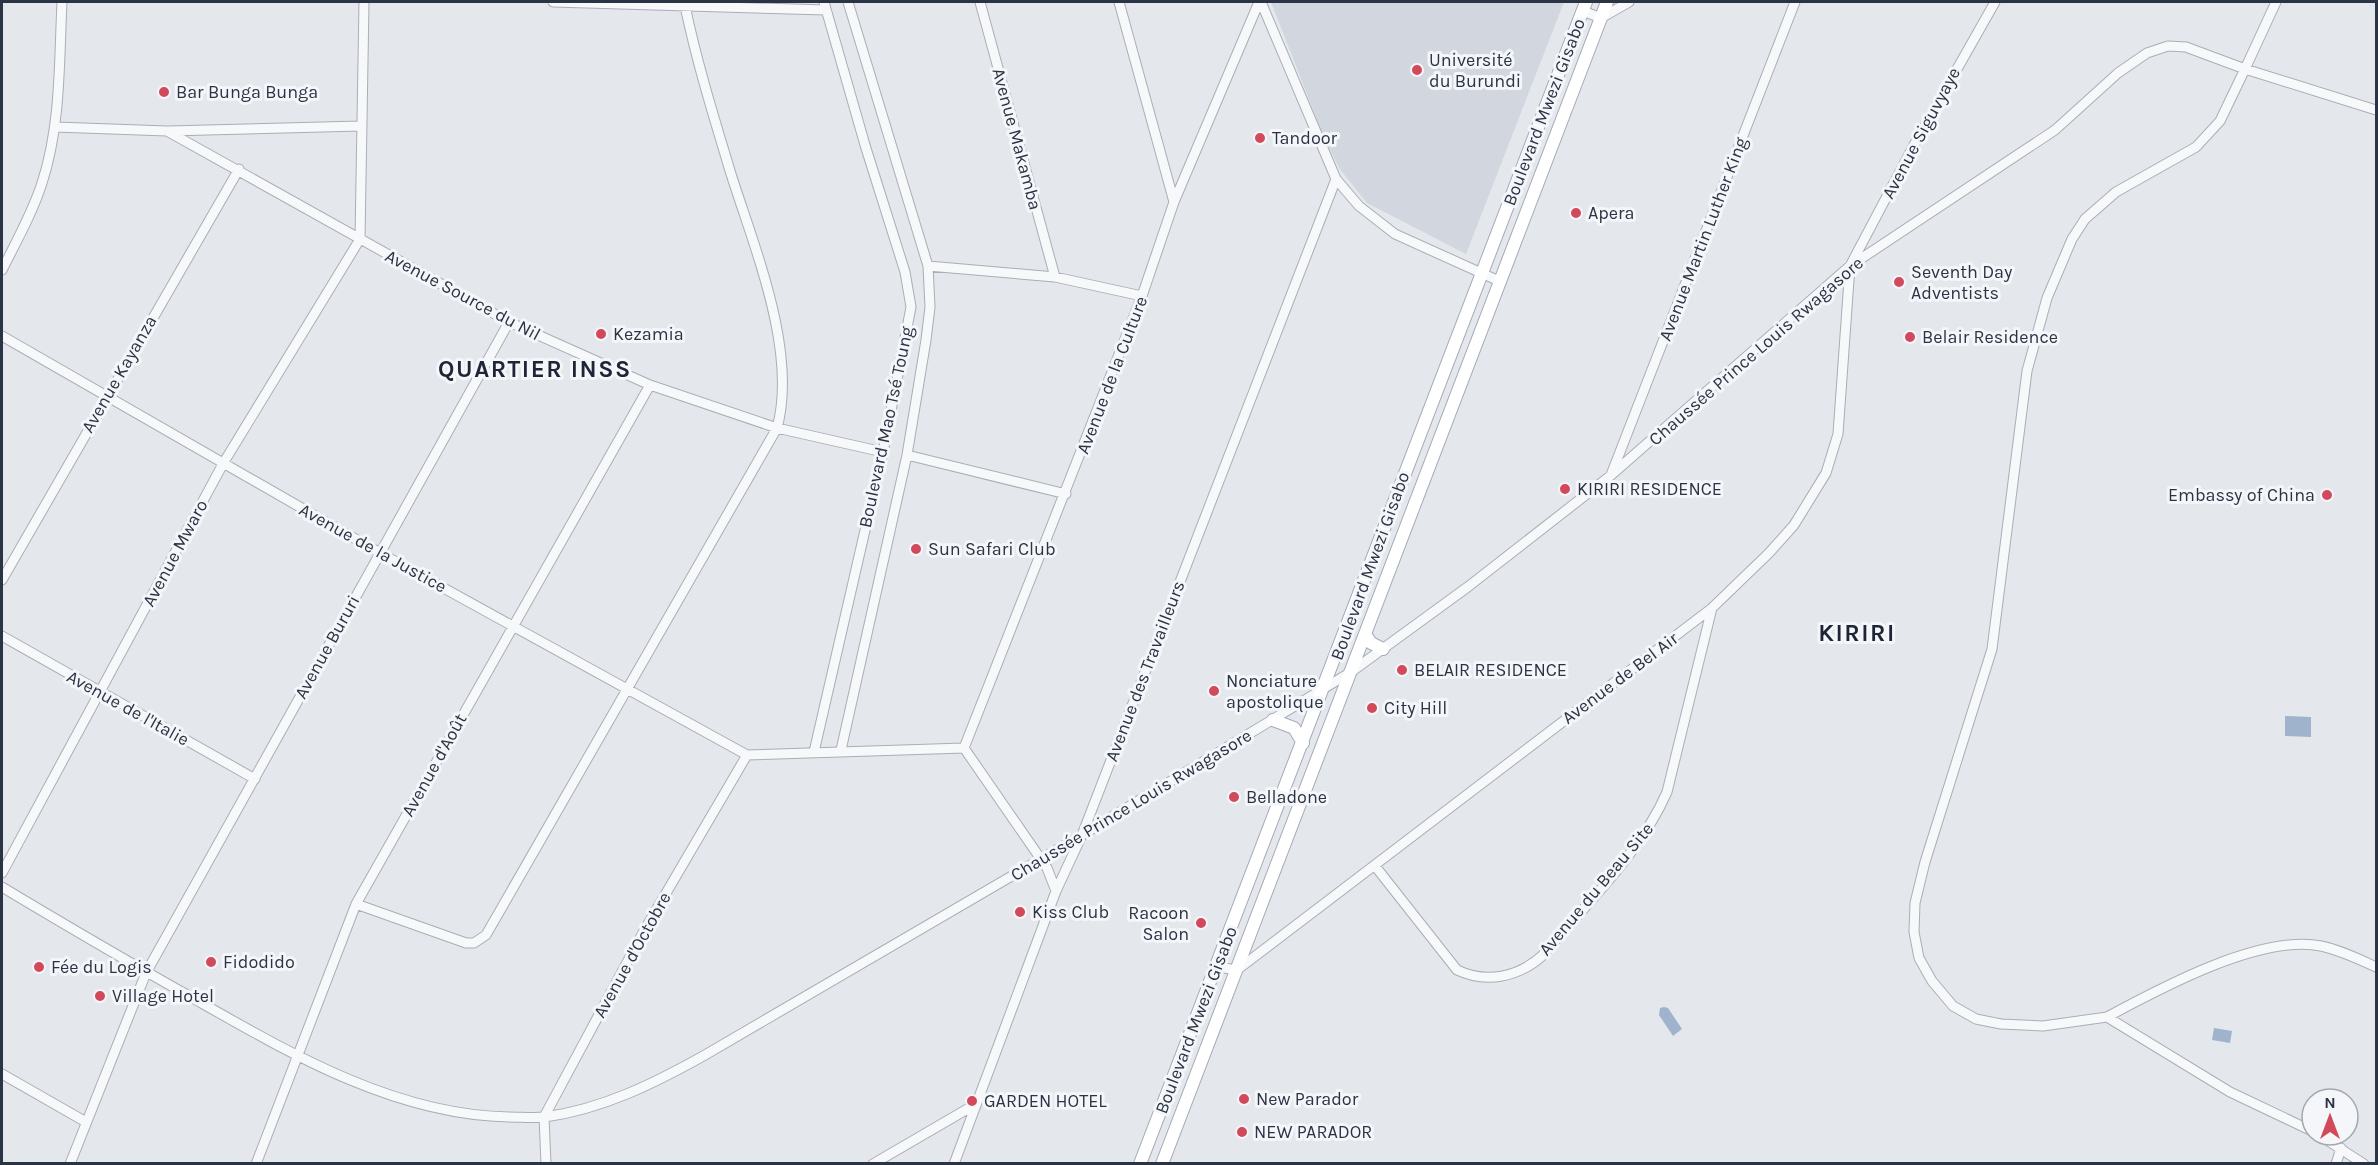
<svg xmlns="http://www.w3.org/2000/svg" width="2378" height="1165" viewBox="0 0 2378 1165" font-family="Karla,sans-serif">
  <rect width="100%" height="100%" fill="#e4e7ec"/>
  <path fill="#d2d6de" d="M1271 2H1564L1466 254 1367 203 1339 168 1321 130Z"/>
  <path fill="#9fb4cc" d="M2285 716 2311 717V737L2285 736Z
    M1664 1007 1668 1008 1682 1029 1673 1036 1659 1015 1660 1008Z
    M2214 1028 2232 1031 2230 1043 2212 1040Z"/>
  <g fill="none" stroke-linecap="round" stroke-linejoin="round">
    <g stroke="#a9aeb7" stroke-width="11">
      <path id="minor" d="M553 2 826 10
        M980 2 1055 277
        M1119 2 1174 202
        M1261 2 1336 179 1359 206 1395 234 1499 281
        M2276 2 2245 69 2376 110
        M1583 11 1601 18 1629 2
        M55 127 167 131 509 322 650 385 777 428 883 452
        M169 131 361 126
        M928 266 1055 277 1142 296
        M2 270C16 242 32 214 42 183 61 125 59 62 62 2
        M2 336 380 553 747 755
        M907 455 1066 494
        M1611 475 1795 2
        M2 580 239 169
        M2 636 255 779
        M964 748 1142 296 1174 202 1259 2
        M841 750 907 455 926 340 930 307 928 266 848 2
        M814 752 883 452 911 307 905 272 865 145 824 2
        M747 755 964 748 1047 868 1056 891
        M1375 866 1457 970C1487 984 1518 977 1542 956 1586 904 1640 854 1667 792L1712 608
        M2 873 224 462 360 239 364 2
        M2 887C67 926 132 964 198 1001 293 1055 396 1115 509 1117 521 1117 534 1118 545 1117 603 1109 655 1083 705 1055L1082 835 1351 672 1469 586 1610 476 1850 266 2055 130 2118 73 2147 53 2168 46 2186 47 2245 69 2220 121 2196 147 2116 192 2085 219 2072 239 2047 298 2027 371 1992 649 1925 862 1915 903 1914 932 1919 958 1932 981 1953 1006 1976 1019 2001 1024 2043 1026 2107 1017 2230 1092 2312 1131
        M356 904 466 943H474L486 935 777 428C798 352 754 247 731 174 714 118 697 63 685 6
        M1217 967 1237 970 1712 608 1769 553 1794 525 1826 473 1838 434 1850 266 1914 145 1995 2
        M2107 1017C2159 989 2260 934 2321 946 2340 950 2359 959 2376 967
        M2 1074 86 1122
        M2319 1135 2364 1164
        M70 1164 146 973 509 322
        M256 1164 356 904 650 385
        M546 1164 544 1117 645 929 747 755
        M873 1164 976 1104
        M954 1164 1056 891 1082 835 1336 179
        M2336 1164 2341 1148"/>
    </g>
    <g stroke="#a3abb8" stroke-width="14">
      <path id="major" d="M1365 634 1371 643 1383 649
        M1273 720 1294 728 1303 743
        M1140 1164 1586 2
        M1162 1164 1607 2"/>
    </g>
    <use href="#minor" stroke="#f7f8fa" stroke-width="9"/>
    <use href="#major" stroke="#fff" stroke-width="12"/>
  </g>
  <g fill="#d1495b" stroke="#f4f6f9" stroke-width="2">
    <circle cx="1417" cy="70" r="6"/>
    <circle cx="164" cy="92" r="6"/>
    <circle cx="1260" cy="138" r="6"/>
    <circle cx="1576" cy="213" r="6"/>
    <circle cx="1899" cy="282" r="6"/>
    <circle cx="601" cy="334" r="6"/>
    <circle cx="1910" cy="337" r="6"/>
    <circle cx="1565" cy="489" r="6"/>
    <circle cx="2327" cy="495" r="6"/>
    <circle cx="916" cy="549" r="6"/>
    <circle cx="1402" cy="670" r="6"/>
    <circle cx="1214" cy="691" r="6"/>
    <circle cx="1372" cy="708" r="6"/>
    <circle cx="1234" cy="797" r="6"/>
    <circle cx="1020" cy="912" r="6"/>
    <circle cx="1201" cy="923" r="6"/>
    <circle cx="211" cy="962" r="6"/>
    <circle cx="39" cy="967" r="6"/>
    <circle cx="100" cy="996" r="6"/>
    <circle cx="1244" cy="1099" r="6"/>
    <circle cx="972" cy="1101" r="6"/>
    <circle cx="1242" cy="1132" r="6"/>
  </g>
  <g text-anchor="middle" dominant-baseline="central" stroke-width="6" stroke-linejoin="round" paint-order="stroke">
    <g font-size="18" fill="#2b3445" stroke="#f4f6f9" text-anchor="start">
      <text x="1429" y="60">Université<tspan x="1429" dy="21">du Burundi</tspan></text>
      <text x="176" y="92">Bar Bunga Bunga</text>
      <text x="1272" y="138">Tandoor</text>
      <text x="1588" y="213">Apera</text>
      <text x="1911" y="272">Seventh Day<tspan x="1911" dy="21">Adventists</tspan></text>
      <text x="613" y="334">Kezamia</text>
      <text x="1922" y="337">Belair Residence</text>
      <text x="1577" y="489">KIRIRI RESIDENCE</text>
      <text x="2315" y="495" text-anchor="end">Embassy of China</text>
      <text x="928" y="549">Sun Safari Club</text>
      <text x="1414" y="670">BELAIR RESIDENCE</text>
      <text x="1226" y="681">Nonciature<tspan x="1226" dy="21">apostolique</tspan></text>
      <text x="1384" y="708">City Hill</text>
      <text x="1246" y="797">Belladone</text>
      <text x="1032" y="912">Kiss Club</text>
      <text x="1189" y="913" text-anchor="end">Racoon<tspan x="1189" dy="21">Salon</tspan></text>
      <text x="223" y="962">Fidodido</text>
      <text x="51" y="967">Fée du Logis</text>
      <text x="112" y="996">Village Hotel</text>
      <text x="1256" y="1099">New Parador</text>
      <text x="984" y="1101">GARDEN HOTEL</text>
      <text x="1254" y="1132">NEW PARADOR</text>
    </g>
    <g font-size="18" fill="#2b3445" stroke="#f4f6f9">
      <text transform="translate(1544 112) rotate(-69)">Boulevard Mwezi Gisabo</text>
      <text transform="translate(1921 133) rotate(-62)">Avenue Siguvyaye</text>
      <text transform="translate(1017 139) rotate(75)">Avenue Makamba</text>
      <text transform="translate(1703 239) rotate(-69)">Avenue Martin Luther King</text>
      <text transform="translate(463 295) rotate(28)">Avenue Source du Nil</text>
      <text transform="translate(1756 351) rotate(-41)">Chaussée Prince Louis Rwagasore</text>
      <text transform="translate(119 374) rotate(-60)">Avenue Kayanza</text>
      <text transform="translate(1112 375) rotate(-69)">Avenue de la Culture</text>
      <text transform="translate(886 427) rotate(-78)">Boulevard Mao Tsé Toung</text>
      <text transform="translate(373 548) rotate(29)">Avenue de la Justice</text>
      <text transform="translate(175 553) rotate(-62)">Avenue Mwaro</text>
      <text transform="translate(1370 566) rotate(-70)">Boulevard Mwezi Gisabo</text>
      <text transform="translate(327 647) rotate(-61)">Avenue Bururi</text>
      <text transform="translate(1145 671) rotate(-69)">Avenue des Travailleurs</text>
      <text transform="translate(1620 678) rotate(-37)">Avenue de Bel Air</text>
      <text transform="translate(128 708) rotate(29)">Avenue de l'Italie</text>
      <text transform="translate(434 765) rotate(-61)">Avenue d'Août</text>
      <text transform="translate(1131 805) rotate(-31)">Chaussée Prince Louis Rwagasore</text>
      <text transform="translate(1596 889) rotate(-50)">Avenue du Beau Site</text>
      <text transform="translate(632 955) rotate(-61)">Avenue d'Octobre</text>
      <text transform="translate(1196 1020) rotate(-69)">Boulevard Mwezi Gisabo</text>
    </g>
    <g font-size="24" font-weight="bold" letter-spacing="1.5" fill="#1d2536" stroke="#f4f6f9">
      <text x="535" y="369">QUARTIER INSS</text>
      <text x="1857" y="633">KIRIRI</text>
    </g>
  </g>
  <rect width="2378" height="1165" fill="none" stroke="#2b3445" stroke-width="6"/>
  <g transform="translate(2330 1117)"><circle r="28" fill="#f4f6f9" stroke="#a4a8b1" stroke-width="1.5"/>
  <path d="M0-4.5L10 22L0 15L-10 22Z" fill="#d1495b"/>
  <text y="-9" font-size="16" font-weight="bold" text-anchor="middle" fill="#2b3445">N</text>
  </g>
</svg>
